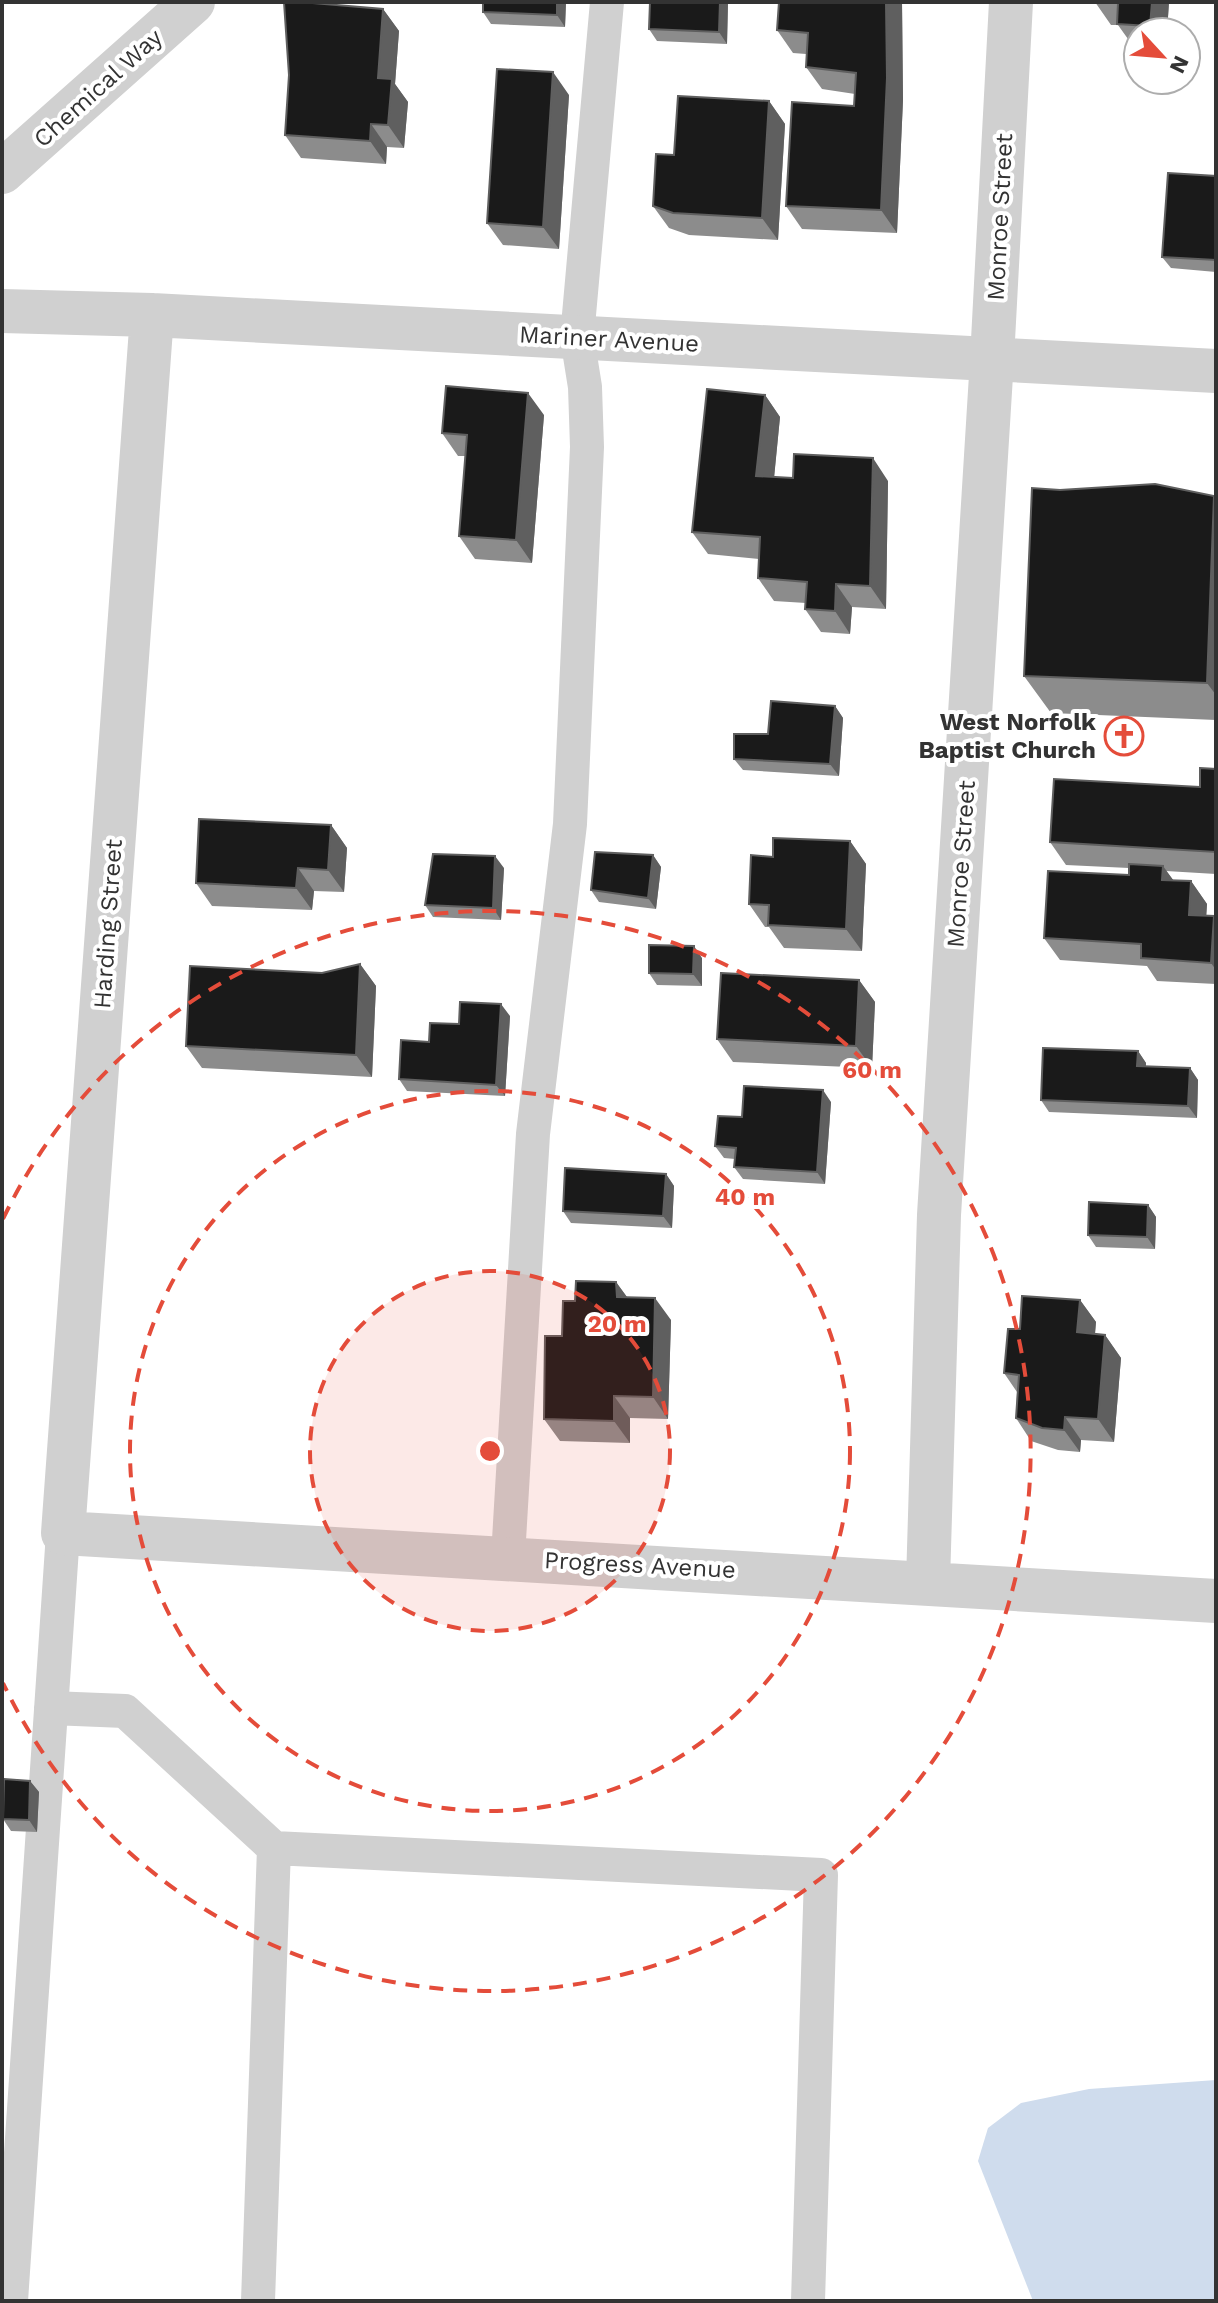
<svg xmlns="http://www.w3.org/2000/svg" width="1218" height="2303" viewBox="0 0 1218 2303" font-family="'Work Sans',sans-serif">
  <rect width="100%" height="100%" fill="#fff"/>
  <path fill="#cfdced" d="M1216 2080V2301H1033L978 2161 988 2128 1021 2103 1089 2089Z"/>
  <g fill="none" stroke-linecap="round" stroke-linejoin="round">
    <path stroke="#d0d0d0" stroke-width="34" d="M508 1557 533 1134 570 824 587 447 585 387 577 337 607 2
      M51 1708 125 1711 274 1848 821 1875 808 2301
      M11 2301 63 1533
      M258 2301 274 1848"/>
    <path stroke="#d0d0d0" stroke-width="44" d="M2 172 193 2
      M2 311 152 315 1216 371
      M152 315 63 1533 1216 1601
      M928 1582 939 1215 992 359 1011 2"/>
  </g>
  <path fill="#8c8c8c" d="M566 2 565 27 491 24 483 12Z
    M728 2 727 44 657 41 649 29Z
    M902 2 903 100 897 233 802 229 786 206 854 106 855 94 822 89 806 67V54L793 53 777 30Z
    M1095 2H1169L1167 32H1138V47L1133 46 1118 25H1111Z
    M383 9 399 31 395 84 408 102 404 148 387 147 386 164 301 158 285 135Z
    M569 95 559 249 503 245 487 223Z
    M769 101 785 124 778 240 689 235 669 228 653 206 674 155Z
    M1216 176V272L1171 268 1162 257Z
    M765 395 780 417 774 477 888 481 886 609 852 607 850 634 821 632 805 609 806 603 774 601 758 578 759 559 708 554 692 532Z
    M544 415 532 563 475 559 459 536 465 456H458L442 433Z
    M1216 499V720L1051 713 1024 676Z
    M835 706 843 718 839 776 743 770 734 759 768 734Z
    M1216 769V874L1166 871 1173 880 1191 881 1207 904 1206 916 1216 920V984L1157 981 1147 966 1060 960 1044 938 1129 875V868L1066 865 1050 842 1200 787Z
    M331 825 347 848 344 892 314 891 312 910 212 906 196 883Z
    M850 841 866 864 862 951 784 948 769 927H765L749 904 773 857Z
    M653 855 661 867 656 909 599 902 591 890Z
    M504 868 501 920 433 917 425 905Z
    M702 958V986L657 985 649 973Z
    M360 964 376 986 372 1077 202 1068 186 1046 322 973Z
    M859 980 875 1002 872 1068 733 1062 717 1039Z
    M510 1016 505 1096 407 1091 399 1079 429 1042 459 1024Z
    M1138 1051 1146 1063V1067L1190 1068 1198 1080 1197 1118 1049 1112 1041 1100Z
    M831 1102 825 1184 743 1179 734 1167 735 1159 724 1158 715 1146 742 1117Z
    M666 1174 674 1186 672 1228 571 1223 563 1211Z
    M1148 1205 1156 1217 1155 1249 1096 1247 1088 1235Z
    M616 1282 627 1297 671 1320 668 1419 630 1418V1443L560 1441 544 1419 562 1336 575 1301Z
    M1080 1300 1096 1322 1095 1334 1105 1335 1121 1358 1114 1442 1081 1440 1080 1452 1058 1450 1031 1441 1016 1418 1017 1392 1004 1373 1020 1329Z
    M30 1781 39 1792 37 1832 11 1831 3 1819Z"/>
  <path fill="#5f5f5f" d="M557 2H566L565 27 557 15Z
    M720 2H728L727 44 719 32Z
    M886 2H902L903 100 897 233 881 210Z
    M1152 2H1169L1167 32H1155L1150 26Z
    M383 9 399 31 395 84 408 102 404 148 388 125 378 78Z
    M553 72 569 95 559 249 543 227Z
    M769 101 785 124 778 240 762 218Z
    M371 124 387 147 386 164 370 141Z
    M528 393 544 415 532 563 516 540Z
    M765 395 780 417 772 499 756 476Z
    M873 458 888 481 886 609 870 586Z
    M1214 496 1216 499V695L1207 683Z
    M836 584 852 607 850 634 835 611Z
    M835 706 843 718 839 776 830 764Z
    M331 825 347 848 344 892 328 870Z
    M850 841 866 864 862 951 846 929Z
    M653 855 661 867 656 909 648 898Z
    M495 856 504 868 501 920 493 908Z
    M1163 866 1179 888 1162 880Z
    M298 868 314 891 312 910 296 888Z
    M1191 881 1207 904 1205 938 1189 915Z
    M1214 916 1216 920V970L1211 963Z
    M694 946 702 958V986L693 974Z
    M360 964 376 986 372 1077 356 1055Z
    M859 980 875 1002 872 1068 856 1046Z
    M501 1004 510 1016 505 1096 496 1085Z
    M1138 1051 1146 1063 1145 1078 1137 1066Z
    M1190 1068 1198 1080 1197 1118 1188 1106Z
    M823 1090 831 1102 825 1184 817 1172Z
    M666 1174 674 1186 672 1228 663 1216Z
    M1148 1205 1156 1217 1155 1249 1147 1237Z
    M616 1282 632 1304 617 1297Z
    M655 1298 671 1320 668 1419 653 1397Z
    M1080 1300 1096 1322 1093 1355 1077 1332Z
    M1105 1335 1121 1358 1114 1442 1098 1419Z
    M614 1396 630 1418V1443L614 1421Z
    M1065 1417 1081 1440 1080 1452 1064 1430Z
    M30 1781 39 1792 37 1832 29 1820Z"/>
  <path fill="#1a1a1a" stroke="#5f5f5f" stroke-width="2" d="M284 2H301L383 9 378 78 392 79 388 125 371 124 370 141 285 135 289 75Z
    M483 2H557V15L483 12Z
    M650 2H720L719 32 649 29Z
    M779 2H886L887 78 881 210 786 206 792 102 854 106 856 73 806 67 808 33 777 30Z
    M1095 2H1152L1150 26 1117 24 1118 3Z
    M497 69 553 72 543 227 487 223Z
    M678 96 769 101 762 218 673 213 653 206 656 154 674 155Z
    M1168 173 1216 176V260L1162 257Z
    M446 386 528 393 516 540 459 536 467 435 442 433Z
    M707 389 765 395 756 476 793 478 794 454 873 458 870 586 836 584 835 611 805 609 807 582 758 578 760 537 692 532Z
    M1155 484 1214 496 1207 683 1024 676 1032 488 1060 490Z
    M771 701 835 706 830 764 734 759V734H768Z
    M1200 768 1216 769V852L1050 842 1054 779 1200 787Z
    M199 819 331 825 328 870 298 868 296 888 196 883Z
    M773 838 850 841 846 929 768 925 769 905 749 904 751 855 773 857Z
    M595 852 653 855 648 898 591 890Z
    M433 854 495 856 493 908 425 905Z
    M1129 864 1163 866 1162 880 1191 881 1189 915 1214 916 1211 963 1141 958V944L1044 938 1048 871 1129 875Z
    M649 945 694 946 693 974 649 973Z
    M360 964 356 1055 186 1046 190 966 322 973Z
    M721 973 859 980 856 1046 717 1039Z
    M460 1002 501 1004 496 1085 399 1079 401 1040 429 1042 430 1023 459 1024Z
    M1043 1048 1138 1051 1137 1066 1190 1068 1188 1106 1041 1100Z
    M744 1086 823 1090 817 1172 734 1167 736 1148 715 1146 718 1116 742 1117Z
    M565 1168 666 1174 663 1216 563 1211Z
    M1089 1202 1148 1205 1147 1237 1088 1235Z
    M576 1281 616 1282 617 1297 655 1298 653 1397 614 1396V1421L544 1419 545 1336H562L563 1301H575Z
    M1022 1296 1080 1300 1077 1332 1105 1335 1098 1419 1065 1417 1064 1430 1042 1428 1016 1418 1019 1375 1004 1373 1008 1329H1020Z
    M4 1779 30 1781 29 1820 3 1819Z"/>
  <circle cx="490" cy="1451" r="180" fill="#e44c3a" fill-opacity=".12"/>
  <g fill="none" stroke="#e44c3a" stroke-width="4" stroke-dasharray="14 10">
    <circle cx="490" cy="1451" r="180"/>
    <circle cx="490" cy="1451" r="360"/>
    <path d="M3 1219A540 540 0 1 1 3 1683"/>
  </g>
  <defs>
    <g id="church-ring" transform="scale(2)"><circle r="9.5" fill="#fff" stroke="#e44c3a" stroke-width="1.5"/><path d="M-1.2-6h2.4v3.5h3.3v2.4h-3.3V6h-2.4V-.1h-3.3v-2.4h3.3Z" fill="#e44c3a"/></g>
  </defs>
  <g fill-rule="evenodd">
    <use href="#church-ring" x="1124" y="736"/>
  </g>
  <g text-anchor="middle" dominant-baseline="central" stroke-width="8" stroke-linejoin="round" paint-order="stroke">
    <g font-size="24" fill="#333" stroke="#fff">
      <text transform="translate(98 88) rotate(-42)">Chemical Way</text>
      <text transform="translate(1000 217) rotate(-87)">Monroe Street</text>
      <text transform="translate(609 339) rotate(3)">Mariner Avenue</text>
      <text transform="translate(961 864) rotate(-86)">Monroe Street</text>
      <text transform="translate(108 924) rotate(-86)">Harding Street</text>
      <text transform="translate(640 1565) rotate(3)">Progress Avenue</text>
    </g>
    <g font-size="24" font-weight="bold" fill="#333" stroke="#fff" text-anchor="end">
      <text x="1096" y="722">West Norfolk<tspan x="1096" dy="28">Baptist Church</tspan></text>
    </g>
  </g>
  <circle cx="490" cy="1451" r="12" fill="#e44c3a" stroke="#fff" stroke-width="4"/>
  <g font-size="24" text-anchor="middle" font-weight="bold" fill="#e44c3a" stroke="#fff" stroke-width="8" stroke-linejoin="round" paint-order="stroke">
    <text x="872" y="1078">60 m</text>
    <text x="745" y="1205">40 m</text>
    <text x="617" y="1332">20 m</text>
  </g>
  <rect width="1218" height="2303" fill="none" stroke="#333333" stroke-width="8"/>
  <g transform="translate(1162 56) rotate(116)"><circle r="38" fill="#ffffff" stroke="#adadad" stroke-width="2"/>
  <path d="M0-6L14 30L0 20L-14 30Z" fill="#e44c3a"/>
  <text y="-12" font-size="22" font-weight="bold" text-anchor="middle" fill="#333333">N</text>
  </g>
</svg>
